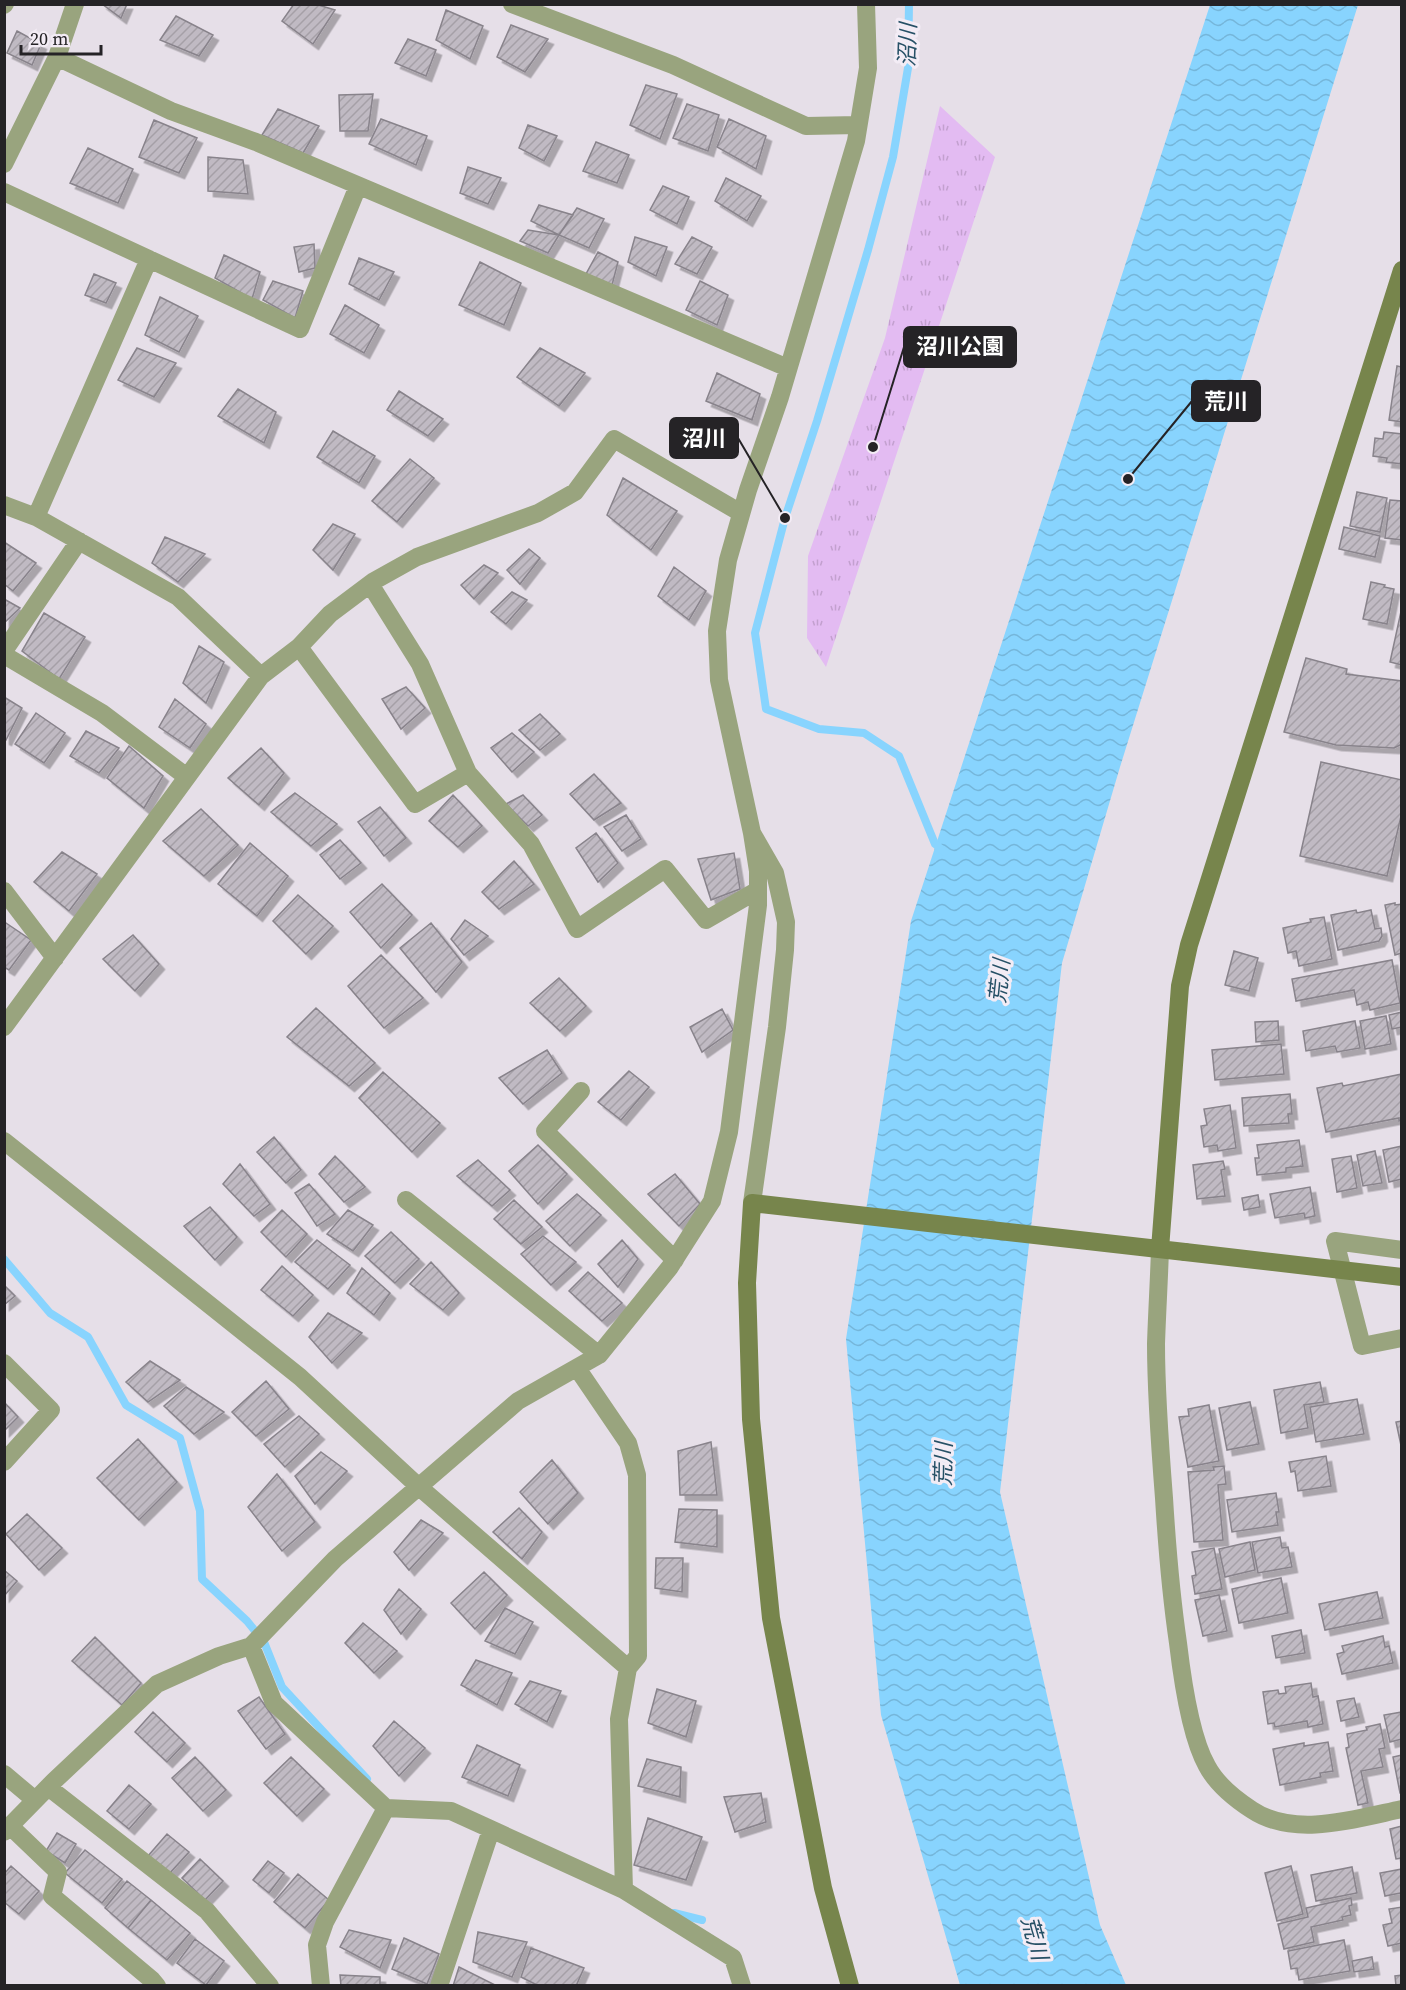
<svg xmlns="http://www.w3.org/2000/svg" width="1406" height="1990" viewBox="0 0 1406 1990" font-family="'Source Serif 4','Noto Sans JP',serif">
  <defs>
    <pattern id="park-tufts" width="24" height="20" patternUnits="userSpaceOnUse" patternTransform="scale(1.5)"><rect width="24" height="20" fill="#e3bbf2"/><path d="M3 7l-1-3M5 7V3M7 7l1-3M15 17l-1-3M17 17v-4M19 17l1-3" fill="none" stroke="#c3a0cf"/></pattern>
    <pattern id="water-waves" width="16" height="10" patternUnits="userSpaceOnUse" patternTransform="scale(1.5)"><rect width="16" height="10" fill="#88d4fe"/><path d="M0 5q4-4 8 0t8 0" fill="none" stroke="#75b6da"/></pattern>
    <pattern id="building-hatch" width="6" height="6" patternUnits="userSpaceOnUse" patternTransform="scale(1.5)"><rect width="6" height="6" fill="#c0bac3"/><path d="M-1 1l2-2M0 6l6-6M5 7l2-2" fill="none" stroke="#a5a0a7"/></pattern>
    <filter id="shadow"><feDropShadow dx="5.5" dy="5.5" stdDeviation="0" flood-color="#0004"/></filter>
  </defs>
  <rect width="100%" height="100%" fill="#e6dfe8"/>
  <path fill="url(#park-tufts)" d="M940 106 995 157 826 667 807 638 808 556 885 338Z"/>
  <path fill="url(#water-waves)" d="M1210 5H1358L1120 767 1062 963 1000 1492 1100 1925 1126 1985H960L881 1715 846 1339 911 921Z"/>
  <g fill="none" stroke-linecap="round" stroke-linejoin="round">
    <path stroke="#88d4fe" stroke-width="8" d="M909 4 908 68 893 157 868 250 817 421 785 518 755 633 766 709 819 729 864 733 899 756 935 844 945 852
      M4 1259 50 1313 88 1337 126 1405 180 1438 200 1511 202 1579 247 1621 264 1642 282 1687 367 1779
      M674 1913 702 1920"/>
  </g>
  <path fill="url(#building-hatch)" stroke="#88838b" stroke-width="1.5" filter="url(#shadow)" d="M102 4H127L121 18Z
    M294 4H315L335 10 313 44 282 21Z
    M446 10 483 26 470 59 436 40Z
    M176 16 213 35 199 56 160 40Z
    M511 25 548 39 525 72 497 57Z
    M17 31 41 44 32 65 7 53Z
    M408 39 436 50 426 76 395 63Z
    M646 85 677 94 660 139 630 125Z
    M373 94 368 131H340L339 95Z
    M687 104 719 115 708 151 673 138Z
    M278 109 319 126 303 153 262 135Z
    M381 119 427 136 416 165 369 144Z
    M729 119 766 136 756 169 717 147Z
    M154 120 197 138 179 173 139 157Z
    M528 125 557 136 544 161 519 148Z
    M596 142 629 155 617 183 583 171Z
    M88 148 133 169 118 203 70 183Z
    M208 157 243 160 248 194 208 191Z
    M468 167 501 178 488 204 460 193Z
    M726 178 761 196 747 221 715 201Z
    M663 186 689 197 677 224 650 210Z
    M539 205 573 215 559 235 531 221Z
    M577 208 604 219 589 248 559 235Z
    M528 230 559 235 548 253 520 241Z
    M635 237 667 247 656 276 628 262Z
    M692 237 712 247 697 274 675 264Z
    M314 244 315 268 299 272 294 247Z
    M598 252 618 262 612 285 586 274Z
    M224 255 260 272 252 299 215 278Z
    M359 258 394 272 379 300 349 284Z
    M480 262 521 283 504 325 459 305Z
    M94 274 116 283 106 303 85 295Z
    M273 281 303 291 295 318 263 300Z
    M700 281 728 295 717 325 686 310Z
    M160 297 198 316 179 352 145 335Z
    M345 305 379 325 364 353 330 334Z
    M137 348 176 363 154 397 118 380Z
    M540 348 585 373 559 406 517 377Z
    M1397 366 1402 367V422L1389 420Z
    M717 373 760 394 752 420 706 401Z
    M238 389 276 412 264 443 218 416Z
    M399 391 443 419 428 436 387 410Z
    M333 431 375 456 359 483 317 457Z
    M1384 432 1402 434V464L1386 462 1387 458 1373 456 1375 438 1383 439Z
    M410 459 434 478 397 522 372 501Z
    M623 478 677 511 651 550 607 515Z
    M1357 492 1387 498 1380 532 1350 526Z
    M1390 500 1402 501V540L1385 538Z
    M333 524 355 534 333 570 313 550Z
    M1344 527 1380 536 1375 557 1339 549Z
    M165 537 205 554 178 582 152 563Z
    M4 542 36 563 13 591 4 584Z
    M529 549 540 558 520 584 507 570Z
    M484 565 498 573 474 599 461 585Z
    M674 567 706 591 689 620 658 596Z
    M1371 582 1385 585 1384 587 1394 589 1387 624 1363 619Z
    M512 592 527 600 506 624 491 612Z
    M4 599 20 608 4 623Z
    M1402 607V665L1390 662Z
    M44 613 85 637 59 679 22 651Z
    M199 646 224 662 206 703 183 683Z
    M1306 658 1347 669 1346 674 1402 681V744L1394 748 1336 745 1284 732Z
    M406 687 425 708 401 729 382 699Z
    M4 697 22 708 6 740 4 739Z
    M175 699 206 724 190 748 159 727Z
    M36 713 65 733 44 763 15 744Z
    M540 714 560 734 540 750 519 730Z
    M86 731 119 748 99 773 70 756Z
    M512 733 534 752 512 772 491 748Z
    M129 746 163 776 144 808 107 778Z
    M261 748 284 773 259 805 228 778Z
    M1321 762 1402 780V812L1387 876 1300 856Z
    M594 774 621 803 594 820 570 794Z
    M295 793 337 824 311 846 271 812Z
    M453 795 482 826 458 847 429 821Z
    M523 795 542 815 528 826 506 804Z
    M380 807 406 838 384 856 358 822Z
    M201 809 238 845 204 876 163 841Z
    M626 815 641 839 622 851 604 827Z
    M596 833 618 863 598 882 576 848Z
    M340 840 361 863 340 879 320 855Z
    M250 843 288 876 257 916 218 884Z
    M62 852 97 874 69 911 34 882Z
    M734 853 740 889 711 900 698 859Z
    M514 861 534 884 499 909 482 892Z
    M382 884 412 915 381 948 350 912Z
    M298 895 333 926 306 954 273 921Z
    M1395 903V905L1402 904V953L1395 955 1385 905Z
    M1356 910 1357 913 1371 910 1375 929 1381 928 1382 936 1379 941 1338 950 1331 915Z
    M1324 917 1332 959 1299 966 1296 951 1288 953 1283 928 1311 922 1310 919Z
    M465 920 488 936 464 955 451 939Z
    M6 923 31 940 9 970 4 967V925Z
    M431 923 462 962 436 992 400 948Z
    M133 935 159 964 135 991 103 959Z
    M1234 951 1258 958 1249 991 1225 985Z
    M381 955 423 998 384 1028 348 986Z
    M1392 960 1400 1003 1370 1010 1368 1002 1357 1005 1354 990 1296 1001 1292 979Z
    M559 978 586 1006 560 1031 530 1003Z
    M316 1008 375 1063 349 1086 287 1037Z
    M722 1009 733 1030 702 1052 690 1027Z
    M1402 1012V1027L1392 1029 1389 1015Z
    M1386 1016 1391 1044 1365 1049 1360 1021Z
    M1278 1021 1279 1040 1256 1042 1255 1022Z
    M1355 1021 1360 1048 1337 1052 1335 1046 1306 1051 1303 1031Z
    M1281 1044 1284 1074 1215 1080 1212 1050Z
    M547 1050 562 1073 523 1104 499 1078Z
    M629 1071 649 1087 621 1120 598 1102Z
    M383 1072 440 1123 412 1152 359 1098Z
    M1402 1074V1120L1399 1121V1118L1326 1132 1317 1088 1342 1083 1343 1086Z
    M1290 1094 1292 1114H1288L1289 1123 1244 1126 1242 1098Z
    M1230 1105 1236 1148 1218 1151 1217 1145 1204 1147 1201 1126 1207 1125 1204 1109Z
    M274 1137 301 1170 286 1183 257 1152Z
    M1299 1140 1303 1166 1286 1168V1172L1257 1175 1255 1158H1259L1257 1145Z
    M538 1145 567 1174 538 1204 509 1171Z
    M1402 1146V1179L1389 1182 1383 1150Z
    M1375 1151 1382 1183 1363 1186 1357 1155Z
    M335 1156 365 1187 344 1202 319 1174Z
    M1351 1156 1357 1188 1337 1192 1332 1159Z
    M478 1160 510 1190 492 1206 457 1176Z
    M1223 1161 1225 1169 1221 1170 1225 1196 1197 1199 1193 1165Z
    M240 1164 270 1204 254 1216 223 1184Z
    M675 1174 700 1204 679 1226 648 1194Z
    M309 1184 335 1214 317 1226 295 1193Z
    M1310 1187 1315 1216 1305 1218 1304 1213 1275 1218 1270 1194Z
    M577 1194 601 1215 570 1246 546 1221Z
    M1258 1195 1260 1207 1244 1210 1242 1198Z
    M514 1200 542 1227 521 1244 494 1219Z
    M210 1207 237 1237 215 1260 184 1226Z
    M282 1210 307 1234 286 1257 261 1232Z
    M348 1210 373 1225 353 1251 327 1234Z
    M391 1232 419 1259 395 1283 365 1256Z
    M543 1236 576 1262 551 1285 521 1254Z
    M317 1240 350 1265 328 1289 295 1262Z
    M622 1240 638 1259 618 1287 598 1264Z
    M431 1262 459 1293 443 1310 410 1284Z
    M282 1266 313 1295 293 1316 261 1290Z
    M362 1268 390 1293 374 1315 347 1293Z
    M588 1272 622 1303 602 1321 569 1291Z
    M4 1285 15 1296 4 1305Z
    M328 1313 362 1333 332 1363 309 1337Z
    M150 1361 180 1380 148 1402 126 1382Z
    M266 1381 289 1409 256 1436 232 1412Z
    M1320 1382 1324 1402 1304 1405 1308 1428 1281 1433 1274 1390Z
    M186 1387 224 1412 194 1434 164 1406Z
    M1357 1399 1364 1434 1316 1442 1310 1407Z
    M4 1402 18 1417 4 1431Z
    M1250 1402 1259 1444 1227 1450 1219 1408Z
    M1209 1405 1219 1461 1188 1467 1179 1417 1189 1416 1188 1409Z
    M299 1416 319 1434 285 1467 264 1444Z
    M1402 1421V1450L1396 1422Z
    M138 1439 177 1482 139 1520 97 1478Z
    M711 1442 717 1495H680L678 1451Z
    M321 1452 347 1471 315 1504 295 1476Z
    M1326 1456 1331 1486 1298 1491 1295 1471 1291 1472 1289 1462Z
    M552 1460 578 1493 548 1524 520 1492Z
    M1224 1466 1226 1484 1218 1485 1223 1540 1194 1542 1188 1472 1214 1470 1213 1467Z
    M277 1474 315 1522 282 1551 248 1507Z
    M1276 1493 1279 1512H1276L1278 1525 1232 1532 1227 1500Z
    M519 1508 542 1532 522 1559 493 1532Z
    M679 1509 717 1510V1547L675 1542Z
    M27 1514 62 1548 39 1570 6 1534Z
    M421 1520 443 1533 409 1570 394 1552Z
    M1280 1537 1282 1548 1288 1547 1292 1567 1258 1573 1252 1542Z
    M1250 1542 1255 1570 1225 1577 1219 1549Z
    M1214 1548 1222 1589 1195 1594 1192 1576 1196 1575 1192 1552Z
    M656 1558H683L682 1592 655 1588Z
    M4 1570 17 1581 4 1596Z
    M484 1572 507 1595 475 1629 451 1603Z
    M1281 1578 1288 1613 1239 1623 1232 1589Z
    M399 1589 421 1609 401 1634 384 1610Z
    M1377 1592 1383 1618 1325 1630 1319 1604Z
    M1219 1595 1227 1631 1203 1636 1195 1600Z
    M505 1608 533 1622 515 1654 485 1641Z
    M363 1623 397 1651 374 1673 345 1643Z
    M1301 1630 1305 1653 1276 1658 1272 1636Z
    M1383 1636 1385 1647 1389 1646 1393 1663 1342 1674 1337 1654 1344 1652 1342 1646Z
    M95 1637 141 1683 122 1705 72 1661Z
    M476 1660 512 1673 497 1705 461 1685Z
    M530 1681 561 1691 547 1722 515 1704Z
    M1311 1683 1313 1697 1318 1696 1323 1724 1308 1727 1307 1721 1275 1727 1274 1723 1268 1724 1263 1692 1278 1690 1279 1694 1286 1693 1285 1687Z
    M657 1689 696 1701 686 1737 648 1723Z
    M259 1697 285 1734 266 1749 238 1711Z
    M1354 1698 1359 1717 1341 1721 1337 1701Z
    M153 1712 185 1743 167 1762 135 1732Z
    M1402 1712V1739L1390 1742 1384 1715Z
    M394 1721 425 1748 399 1776 373 1746Z
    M1380 1724 1385 1748 1379 1749 1383 1767 1361 1771 1368 1803 1358 1805 1346 1748 1349 1747 1347 1734 1367 1730 1366 1727Z
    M1328 1742 1333 1771 1320 1773 1321 1777 1280 1785 1273 1749 1304 1743V1746Z
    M477 1745 520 1765 508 1796 462 1777Z
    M1402 1755V1793H1400L1393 1757Z
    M195 1757 226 1790 203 1811 172 1778Z
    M291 1757 324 1789 297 1816 264 1783Z
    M647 1759 681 1767 680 1797 638 1786Z
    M129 1785 151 1804 129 1829 107 1811Z
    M761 1793 766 1822 735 1832 724 1797Z
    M648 1818 702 1837 686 1880 634 1865Z
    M1402 1826V1858L1396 1859 1390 1829Z
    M57 1833 76 1844 65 1863 46 1851Z
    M167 1834 189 1852 169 1874 148 1856Z
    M85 1850 122 1879 102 1903 65 1873Z
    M200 1859 223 1881 205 1900 182 1878Z
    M268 1861 284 1873 269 1893 253 1880Z
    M11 1866 39 1891 19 1914 4 1902V1874Z
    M1291 1866 1303 1914 1277 1921 1265 1873Z
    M1352 1867 1357 1893 1316 1901 1311 1875Z
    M1402 1869V1896L1400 1893 1385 1896 1380 1873Z
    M298 1874 329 1900 305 1928 274 1902Z
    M127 1881 151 1900 128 1928 105 1908Z
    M1351 1898 1352 1905 1349 1906 1351 1915 1342 1917 1343 1920 1311 1927 1314 1942 1284 1949 1278 1924 1308 1917 1306 1908Z
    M151 1900 190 1933 167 1960 128 1928Z
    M1402 1907V1943L1388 1946 1383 1925 1392 1923 1389 1909Z
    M349 1930 391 1940 380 1968 340 1947Z
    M478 1932 527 1942 512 1977 473 1962Z
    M404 1938 439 1954 427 1984 392 1969Z
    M195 1939 224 1961 206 1985 177 1963Z
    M1344 1940 1350 1971 1299 1980 1297 1968 1291 1969 1288 1951Z
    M531 1948 584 1968 576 1986H539L521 1977Z
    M1372 1957 1374 1969 1354 1972 1352 1961Z
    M459 1967 495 1985V1986H453Z
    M340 1975 380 1977V1986H341Z
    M1402 1975V1986H1396L1395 1976Z"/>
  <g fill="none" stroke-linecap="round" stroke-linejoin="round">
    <path stroke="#99a47e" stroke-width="18" d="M512 4 673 65 806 126 858 125
      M4 5 5 4
      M57 57 171 111 256 142 788 368
      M4 164 57 57 75 4
      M4 192 300 329 358 186
      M4 505 36 517 178 597 261 676
      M36 517 149 259
      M370 584 420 664 468 773 531 844 577 929 665 869 706 920 758 890
      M299 647 330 614 374 581 417 557 538 513 575 492 614 439 741 513
      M4 651 79 541
      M4 655 102 713 187 777
      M4 891 55 958
      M4 1027 261 676 299 647 415 804 468 773
      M581 1091 545 1131 675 1260
      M4 1141 300 1377 418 1486 628 1668
      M406 1200 599 1355
      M752 1203 777 1027 785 950 786 922 775 873 752 833 719 680 717 631 728 560 748 490 780 397 856 141 868 68 866 4
      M1160 1249C1159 1281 1157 1313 1156 1344 1156 1396 1160 1447 1164 1498 1167 1547 1171 1595 1178 1643 1182 1677 1190 1736 1207 1766 1216 1783 1235 1799 1252 1810 1294 1838 1355 1819 1402 1809
      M1402 1250 1335 1241 1362 1346 1402 1338
      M4 1363 51 1410 4 1462
      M577 1368 628 1443 637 1475 638 1656 628 1668 619 1719 624 1890
      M251 1646 274 1703 386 1808 451 1811 624 1890 733 1958 742 1986
      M4 1774 35 1800
      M48 1787 207 1911 270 1986
      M10 1826 58 1872 52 1896 152 1980 157 1986
      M4 1832 54 1781 157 1684 219 1656 251 1646 335 1559 518 1401 599 1355 670 1267 712 1201 729 1132 758 905V871L752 833
      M321 1986 317 1945 325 1922 386 1808
      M439 1986 491 1830"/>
    <path stroke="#77854c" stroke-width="18" d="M1160 1249 1180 986 1189 945 1402 270
      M850 1986 823 1888 771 1618 751 1419 747 1283 752 1203 1185 1252"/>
    <path stroke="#77854c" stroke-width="18" d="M1185 1252 1402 1277"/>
  </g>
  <g text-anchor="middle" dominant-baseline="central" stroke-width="6" stroke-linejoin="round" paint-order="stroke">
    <g font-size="22" font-style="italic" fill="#265066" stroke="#f3ecf5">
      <text transform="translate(907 45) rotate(-88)">沼川</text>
      <text transform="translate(999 981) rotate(-84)">荒川</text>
      <text transform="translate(943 1464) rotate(-89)">荒川</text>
      <text transform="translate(1035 1938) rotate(74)">荒川</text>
    </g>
  </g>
  <path fill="none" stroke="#252326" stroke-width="2" d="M873 447L904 347M1128 479L1192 401M785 518L738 438"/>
  <g fill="#252326" stroke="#f3ecf5" stroke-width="2">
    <circle cx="873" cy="447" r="6"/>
    <circle cx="1128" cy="479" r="6"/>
    <circle cx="785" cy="518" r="6"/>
  </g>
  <g fill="#252326" stroke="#252326" stroke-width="2">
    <rect x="904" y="327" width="112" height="40" rx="6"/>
    <rect x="1192" y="381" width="68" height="40" rx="6"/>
    <rect x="670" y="418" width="68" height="40" rx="6"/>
  </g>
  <g font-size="22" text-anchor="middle" font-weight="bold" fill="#fff">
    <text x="960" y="354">沼川公園</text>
    <text x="1226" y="409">荒川</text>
    <text x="704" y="446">沼川</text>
  </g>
  <rect width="1406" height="1990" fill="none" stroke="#252326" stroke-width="12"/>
  <path d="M21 45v9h80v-9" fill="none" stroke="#252326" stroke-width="3"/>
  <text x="30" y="45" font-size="18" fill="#252326" stroke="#f3ecf5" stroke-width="4.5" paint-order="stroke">20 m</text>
</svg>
